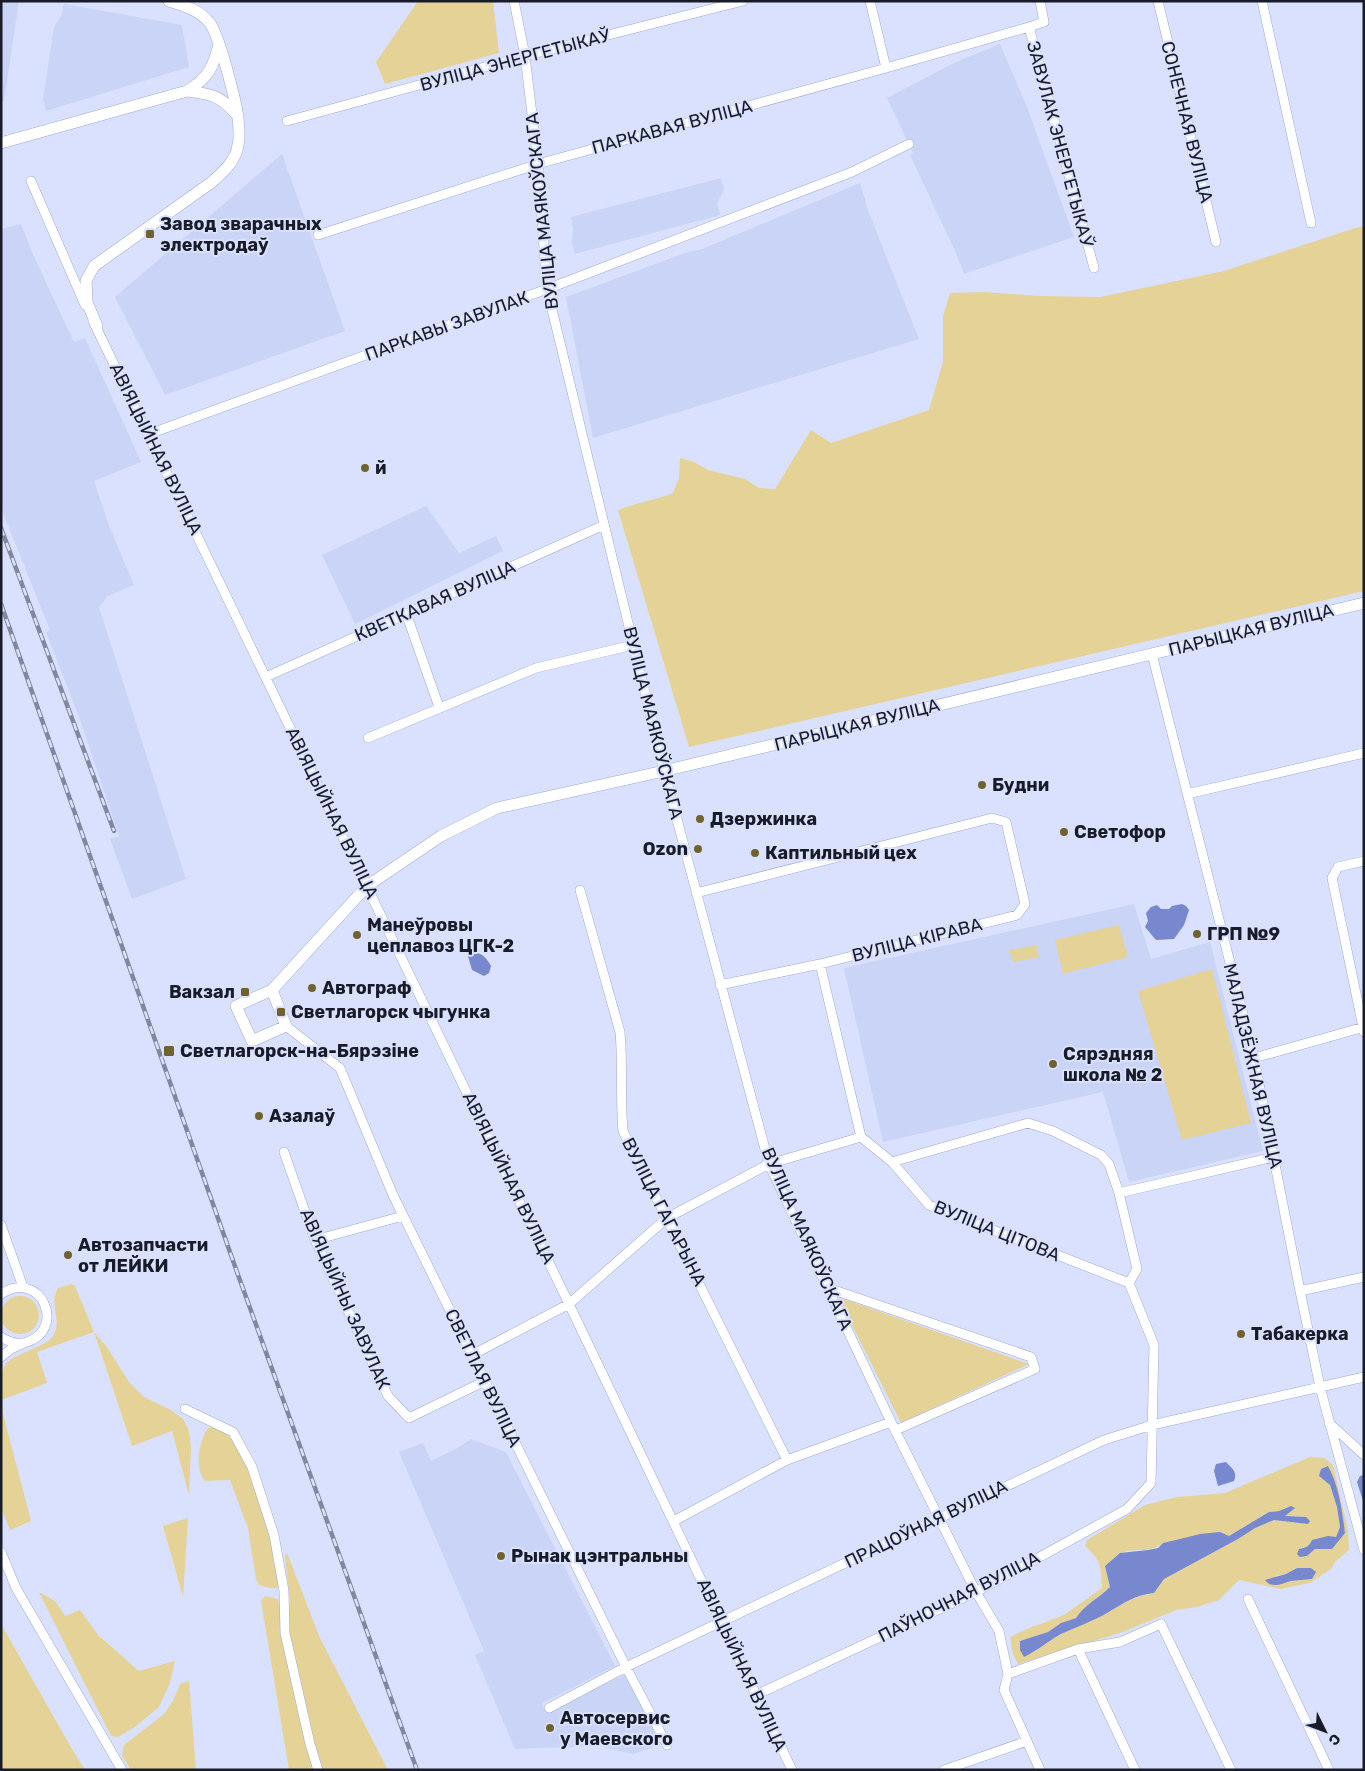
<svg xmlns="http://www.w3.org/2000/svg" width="1365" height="1771" viewBox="0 0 1365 1771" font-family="Rubik,sans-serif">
  <rect width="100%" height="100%" fill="#d9e1ff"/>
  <path fill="#cad4f7" d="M1 1H19L4 101H1Z
    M64 4 182 25 189 67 46 111 43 99 54 27 61 16Z
    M1000 44 1027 107 1074 237 964 274 955 251 910 155 913 153 887 98 954 63Z
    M282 154 345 331 165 395 115 297Z
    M721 178 724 189 717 204 720 215 575 254 572 243 573 228 571 217Z
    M860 183 869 213 919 339 593 438 566 297 685 253 702 249Z
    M21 224 34 257 74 342 85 338 141 462 94 481 111 531 134 585 108 596 99 607 186 879 132 899 110 839 119 836 79 717 46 632 50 630 1 508V229Z
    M426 506 459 553 496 536 503 551 355 624 322 555Z
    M1134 904 1151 959 1210 942 1263 1151 1129 1182 1103 1092 883 1142 844 968Z
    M471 1439 506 1452 615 1666 542 1703 547 1713 628 1673 662 1744 633 1754 598 1746 515 1749 475 1655 484 1651 399 1452 423 1443 431 1461 456 1449Z"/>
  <path fill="#e5d296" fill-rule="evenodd" d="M418 1H493L499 53 385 84 376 62Z
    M1364 226V591L689 747 618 510C636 503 655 500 673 493L679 478 680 458 694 462 708 470 745 479 759 488 775 489 811 430 831 443 929 410 943 362V316L950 293 984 292 1041 296 1100 297 1224 271 1352 229Z
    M1119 925 1128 957 1063 974 1055 940Z
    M1036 945 1039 957 1014 962 1009 950Z
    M1212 969 1251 1123 1182 1140 1138 991Z
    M72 1284 75 1286 94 1332 107 1347 129 1382 144 1397 171 1410 183 1419 189 1430 191 1449 189 1495 172 1431 132 1446 94 1332 37 1352 47 1383 1 1400C1 1360 1 1363 37 1347 43 1344 49 1342 53 1336 63 1320 48 1304 58 1288Z
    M1 1315a19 19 0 1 1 38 0a19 19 0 1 1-38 0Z
    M838 1297 1029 1364 901 1423Z
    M1 1406 31 1521 10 1530 1 1508Z
    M208 1428H221C247 1452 262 1498 272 1532 276 1548 278 1566 280 1582L277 1588H270L259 1585 256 1579 248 1528 230 1480 205 1481C194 1469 199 1441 208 1428Z
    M1310 1457 1324 1458 1333 1465 1348 1531 1349 1550 1334 1563 1332 1568 1310 1583 1281 1589 1239 1580 1219 1600 1197 1607 1176 1610 1120 1633 1018 1664 1013 1654 1010 1637 1027 1629 1064 1615 1102 1588C1101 1568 1101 1559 1085 1546L1087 1540 1145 1505 1177 1497 1225 1493ZM1332 1475 1340 1500 1345 1533 1329 1548 1315 1549 1307 1556 1299 1549C1312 1546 1322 1536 1336 1537L1340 1527 1337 1507 1330 1485 1319 1476ZM1291 1506 1284 1516 1306 1517 1308 1524 1274 1520 1255 1527 1238 1539 1164 1579 1154 1593C1132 1596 1117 1608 1098 1617 1076 1628 1051 1636 1034 1652L1020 1641 1048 1632 1061 1623 1076 1618C1084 1605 1099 1598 1110 1587L1105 1566C1110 1562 1116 1555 1121 1553 1135 1547 1150 1554 1163 1543L1220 1532 1229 1536 1269 1512 1279 1511ZM1297 1568H1310L1311 1579 1292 1581 1274 1576 1286 1574Z
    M188 1518 183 1597 163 1526Z
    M287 1553 319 1636 388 1770H323L313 1737 288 1630 290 1601 285 1556Z
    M39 1592 55 1601 65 1616 80 1610 98 1635 139 1671 175 1661 170 1683 159 1707 136 1726 118 1737 111 1736Z
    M265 1596 278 1599 295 1697 315 1770H289L261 1601Z
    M1 1624 72 1749 85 1770H1Z
    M189 1681 196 1770H131L122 1756 124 1745 164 1714 173 1701 180 1684Z"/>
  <path fill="#7788cf" d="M1182 904 1186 906 1189 910 1184 925 1174 939 1156 940 1145 927 1148 921 1146 913 1151 907 1157 905 1161 909H1169L1172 906Z
    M467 953C479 951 485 955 491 966L489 973 484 976 472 970Z
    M1226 1462C1231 1468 1238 1471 1234 1481L1218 1486 1214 1471 1216 1464Z
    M1328 1466C1339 1486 1342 1510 1345 1533L1332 1549H1315L1307 1556 1300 1557 1297 1554 1299 1549C1305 1548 1310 1546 1312 1540L1328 1536 1336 1537 1340 1527 1337 1507 1330 1485 1319 1476 1321 1469Z
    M1364 1475V1504L1357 1482 1360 1476Z
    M1291 1506 1295 1508 1285 1516 1306 1517 1310 1521 1308 1524 1274 1520 1255 1528 1238 1539 1164 1579 1154 1593C1135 1595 1124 1603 1107 1613 1093 1621 1076 1627 1061 1634 1048 1641 1037 1651 1024 1657L1020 1650V1641L1048 1632 1061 1623 1076 1618C1084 1605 1099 1598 1110 1587L1105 1566 1120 1553 1148 1550 1158 1548 1163 1543 1180 1539 1200 1534 1220 1532 1229 1536 1269 1512 1279 1511Z
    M1297 1568H1311L1316 1572 1312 1579C1305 1580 1297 1580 1291 1581 1281 1584 1272 1589 1265 1580L1286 1574Z"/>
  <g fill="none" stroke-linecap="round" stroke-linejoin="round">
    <g stroke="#a0aacd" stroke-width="10">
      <path id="minor" d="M514 1 525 56 538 164 547 289 664 771 769 1164 891 1422 976 1592 999 1631 1008 1674 1004 1690 1040 1770
        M870 1 886 68
        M1040 1 1044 22 1029 27 1094 268
        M1158 1 1216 242
        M1262 1 1311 223
        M287 121 525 56 743 1
        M31 181 85 305
        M318 235 538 164 886 68 1029 27
        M93 321 569 1304 792 1770
        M149 434 547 289 852 172 909 144
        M406 613 439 707
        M1152 654 1254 1058 1300 1291 1320 1387 1364 1550
        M266 677 604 525
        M368 738 536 668 633 645
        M1187 794 1364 753
        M1364 861 1338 867 1332 878 1364 1032
        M580 890 620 1032C623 1065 620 1098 623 1131L787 1460
        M696 893 992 818 1006 822 1025 904 1017 915 820 964 720 985
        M286 1026 340 1068 393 1195 626 1667 667 1745
        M1254 1058 1364 1027
        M284 1152 315 1240 388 1396 409 1418 485 1381
        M892 1162 1028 1123 1053 1131 1101 1155 1109 1164 1119 1193 1137 1269 1129 1283
        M1119 1193 1274 1157
        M1 1225 23 1287
        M315 1240 403 1216
        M828 1288 1031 1357 1035 1369 896 1430
        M1300 1291 1364 1277
        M1 1294C41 1268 67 1329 27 1342 18 1345 9 1342 1 1337
        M472 1355 569 1304 667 1218 769 1164 861 1137
        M1 1357 11 1349 22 1344
        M185 1409 233 1432 252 1467 274 1535 284 1591 285 1633 310 1744 318 1770
        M1329 1423 1364 1455
        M674 1521 787 1460 891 1422
        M1 1552 16 1588 122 1770
        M1248 1599 1329 1770
        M1078 1649 1120 1642 1161 1624 1231 1770
        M1008 1674 1078 1649 1135 1770
        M756 1695 976 1592 1127 1509 1151 1483 1154 1345 1129 1283 929 1205 892 1162 861 1137 820 964
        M549 1708 626 1667 1104 1440 1152 1425 1364 1377
        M944 1770 1027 1741"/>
    </g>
    <g stroke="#a0aacd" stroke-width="12">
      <path id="major" d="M187 91C208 78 213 68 219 45
        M1 143 187 91C210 94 220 95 235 113
        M97 326 87 302 86 281 94 266 212 182C223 172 236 161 238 145 240 137 239 127 238 118 236 102 219 33 209 22 198 9 184 6 169 1
        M272 990 286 1026 252 1041 236 1006 272 990 367 886 441 836 497 808 664 771 1364 603"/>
    </g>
    <use href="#minor" stroke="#fff" stroke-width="9"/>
    <use href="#major" stroke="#fff" stroke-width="11"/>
    <g stroke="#82879e" stroke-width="4.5">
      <path id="rail" d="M1 528 114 831
        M1 604 237 1272 417 1770"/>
    </g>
    <use href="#rail" stroke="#d9e1ff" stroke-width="2.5" stroke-dasharray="8" stroke-linecap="butt"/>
  </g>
  <g fill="#71612f" stroke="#d9e1ff" stroke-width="2">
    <rect x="145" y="229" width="10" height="10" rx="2.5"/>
    <circle cx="365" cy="468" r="5"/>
    <circle cx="982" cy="785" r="5"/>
    <circle cx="700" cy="819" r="5"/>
    <circle cx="1064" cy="832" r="5"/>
    <circle cx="698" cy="849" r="5"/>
    <circle cx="755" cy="853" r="5"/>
    <circle cx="1197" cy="934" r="5"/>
    <circle cx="357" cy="935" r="5"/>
    <circle cx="312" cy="988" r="5"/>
    <rect x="240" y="987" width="10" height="10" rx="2.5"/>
    <rect x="276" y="1007" width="10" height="10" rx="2.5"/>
    <rect x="163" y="1045" width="12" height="12" rx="2.5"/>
    <circle cx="1053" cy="1064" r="5"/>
    <circle cx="259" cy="1116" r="5"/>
    <circle cx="68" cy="1255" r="5"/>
    <circle cx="1241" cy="1334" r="5"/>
    <circle cx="501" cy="1556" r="5"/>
    <circle cx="550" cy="1728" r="5"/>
  </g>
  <g text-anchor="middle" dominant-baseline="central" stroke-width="4" stroke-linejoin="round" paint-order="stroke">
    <g font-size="18" fill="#181b28" stroke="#d9e1ff">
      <text transform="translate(515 60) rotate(-15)">ВУЛІЦА ЭНЕРГЕТЫКАЎ</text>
      <text transform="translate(1187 122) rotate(76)">СОНЕЧНАЯ ВУЛІЦА</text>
      <text transform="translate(672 127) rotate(-15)">ПАРКАВАЯ ВУЛІЦА</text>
      <text transform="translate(1060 144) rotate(75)">ЗАВУЛАК ЭНЕРГЕТЫКАЎ</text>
      <text transform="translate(542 211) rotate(-96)">ВУЛІЦА МАЯКОЎСКАГА</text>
      <text transform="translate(447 326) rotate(-20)">ПАРКАВЫ ЗАВУЛАК</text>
      <text transform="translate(156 449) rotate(64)">АВІЯЦЫЙНАЯ ВУЛІЦА</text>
      <text transform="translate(435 601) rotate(-24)">КВЕТКАВАЯ ВУЛІЦА</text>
      <text transform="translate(1251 630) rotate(-14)">ПАРЫЦКАЯ ВУЛІЦА</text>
      <text transform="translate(653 723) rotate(76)">ВУЛІЦА МАЯКОЎСКАГА</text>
      <text transform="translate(857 725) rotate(-14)">ПАРЫЦКАЯ ВУЛІЦА</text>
      <text transform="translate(332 813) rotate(64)">АВІЯЦЫЙНАЯ ВУЛІЦА</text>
      <text transform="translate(917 940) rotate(-14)">ВУЛІЦА КІРАВА</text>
      <text transform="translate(1253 1066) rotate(77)">МАЛАДЗЁЖНАЯ ВУЛІЦА</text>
      <text transform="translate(509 1178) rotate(64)">АВІЯЦЫЙНАЯ ВУЛІЦА</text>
      <text transform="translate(664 1212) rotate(63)">ВУЛІЦА ГАГАРЫНА</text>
      <text transform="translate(997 1231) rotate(22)">ВУЛІЦА ЦІТОВА</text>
      <text transform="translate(807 1239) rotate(66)">ВУЛІЦА МАЯКОЎСКАГА</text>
      <text transform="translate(345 1299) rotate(66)">АВІЯЦЫЙНЫ ЗАВУЛАК</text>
      <text transform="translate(483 1378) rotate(64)">СВЕТЛАЯ ВУЛІЦА</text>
      <text transform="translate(926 1524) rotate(-26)">ПРАЦОЎНАЯ ВУЛІЦА</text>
      <text transform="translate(959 1597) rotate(-27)">ПАЎНОЧНАЯ ВУЛІЦА</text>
      <text transform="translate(742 1665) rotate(65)">АВІЯЦЫЙНАЯ ВУЛІЦА</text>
    </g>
    <g font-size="18" font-weight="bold" fill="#181b28" stroke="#d9e1ff" text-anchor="start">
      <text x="160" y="224">Завод зварачных<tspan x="160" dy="21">электродаў</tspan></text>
      <text x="375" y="468">й</text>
      <text x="992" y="785">Будни</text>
      <text x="710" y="819">Дзержинка</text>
      <text x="1074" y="832">Светофор</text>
      <text x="688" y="849" text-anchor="end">Ozon</text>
      <text x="765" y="853">Каптильный цех</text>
      <text x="367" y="925">Манеўровы<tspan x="367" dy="21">цеплавоз ЦГК-2</tspan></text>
      <text x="1207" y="934">ГРП №9</text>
      <text x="322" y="988">Автограф</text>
      <text x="235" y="992" text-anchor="end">Вакзал</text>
      <text x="291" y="1012">Светлагорск чыгунка</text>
      <text x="180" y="1051">Светлагорск-на-Бярэзіне</text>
      <text x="1063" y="1054">Сярэдняя<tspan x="1063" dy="21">школа № 2</tspan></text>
      <text x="269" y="1116">Азалаў</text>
      <text x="78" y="1245">Автозапчасти<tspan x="78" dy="21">от ЛЕЙКИ</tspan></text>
      <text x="1251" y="1334">Табакерка</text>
      <text x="511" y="1556">Рынак цэнтральны</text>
      <text x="560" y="1718">Автосервис<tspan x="560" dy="21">у Маевского</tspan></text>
    </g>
  </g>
  <rect width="1365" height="1771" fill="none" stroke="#181b28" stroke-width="5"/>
  <g transform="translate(1325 1731) rotate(132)" stroke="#d9e1ff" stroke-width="4" paint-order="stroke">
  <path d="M0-4L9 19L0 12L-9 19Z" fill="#181b28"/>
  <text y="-8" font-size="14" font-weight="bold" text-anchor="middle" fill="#181b28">С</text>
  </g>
</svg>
